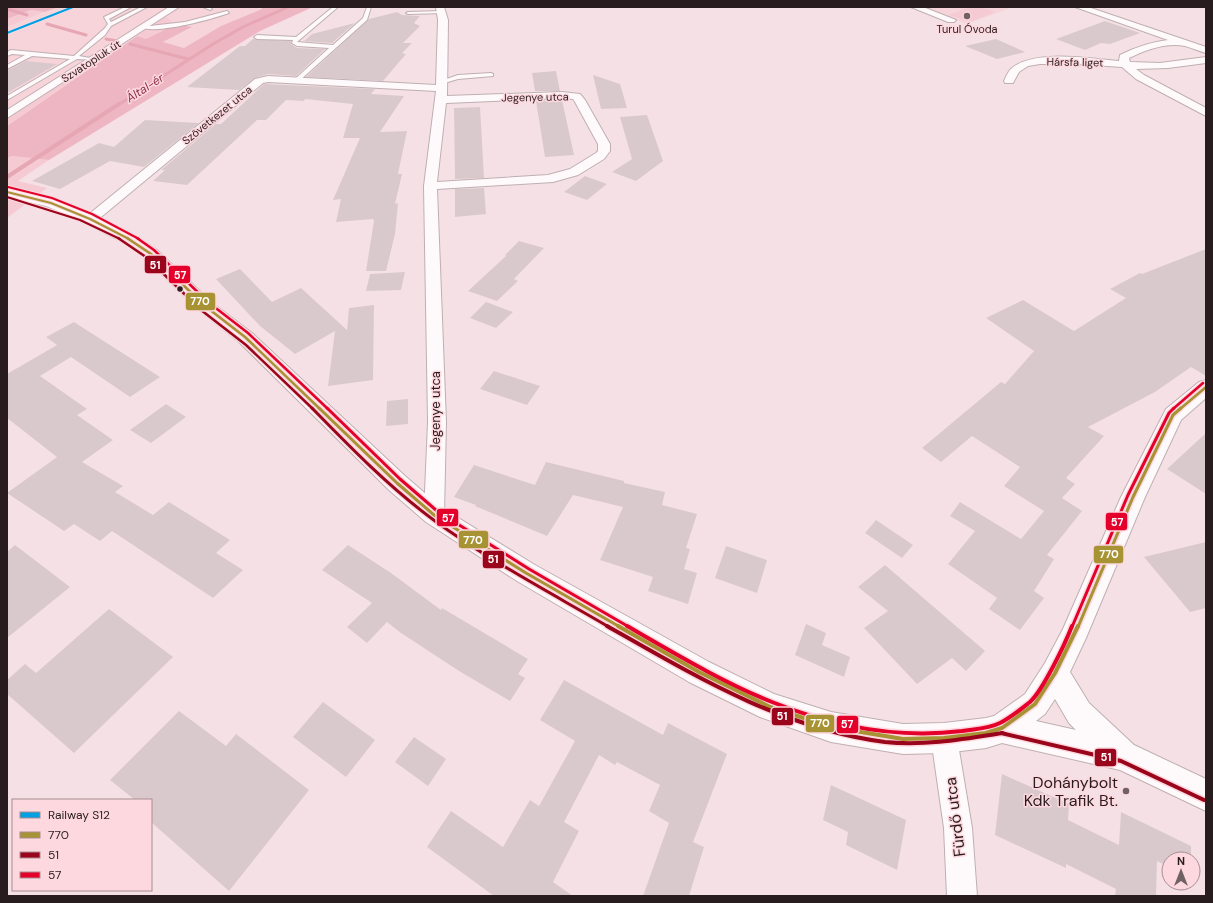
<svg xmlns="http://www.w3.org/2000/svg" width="1213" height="903" viewBox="0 0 1213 903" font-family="'DM Sans',sans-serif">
  <rect width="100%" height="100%" fill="#f5e1e5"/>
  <path fill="#f6d4da" d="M59 7H166L7 111V27Z
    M183 7H251L262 9 221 26 184 48 163 42 191 28 176 24 166 17Z
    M919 7H1013L967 24Z"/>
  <path fill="#f6cad3" d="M166 7H183L166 17 176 24 146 39 136 36 7 126V111Z
    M971 7H979L995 12 970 22 949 15Z
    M31 10 45 12 7 27V19Z
    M12 156 49 160 18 181 47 188 7 218V158Z"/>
  <path fill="#eeb6c2" d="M7 7H59L45 12 31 10 7 19Z
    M260 7H313L260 31 49 160 12 156 7 158V126L137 36 146 39 176 24 192 27 163 42 184 48 221 26 262 9Z"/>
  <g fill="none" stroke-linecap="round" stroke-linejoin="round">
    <path stroke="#e6a6b3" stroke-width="3" d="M7 9 27 15
      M47 24 86 35
      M106 39 117 41
      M130 44 188 59
      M118 105 213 44 243 27 288 7"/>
    <path stroke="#e6a6b3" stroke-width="4" d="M7 177 119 104"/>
  </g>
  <path fill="#dac9cc" d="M397 12 402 15 420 16 414 23 420 26 403 43H412L402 53 406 54 383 81 306 77 369 19Z
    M1105 21 1140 33 1110 44 1101 43 1085 50 1056 39Z
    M355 23 332 43 304 41 312 34Z
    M253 39 291 41V44L297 48 325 49 296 76 268 74 255 78 239 90 187 87 240 46H245Z
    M996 39 1025 52 997 59 965 46Z
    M26 61 57 64 7 93V71Z
    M556 71 560 91H535L532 73Z
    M593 75 620 84 627 108 601 109Z
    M264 84 375 89 371 94 404 96 380 132 407 131 398 174H402L395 204 398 203 395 234 386 271H366L374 221 373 219 336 222 341 199 333 200 360 138H343L353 104 305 99 304 101 286 100 266 120H257L187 185 153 181 165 170H161L216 124H221Z
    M562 100 574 155 545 157 536 101Z
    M480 107 484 178 455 179 454 108Z
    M647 115 663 161 636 181 612 172 632 159 620 117Z
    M145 120 199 123 144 167 110 161 60 189 32 181 99 143 114 147Z
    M585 176 607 184 587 200 564 192Z
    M484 188 486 214 455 217V189Z
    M519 241 544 248 514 279 518 281 497 301 468 291 506 256 505 255Z
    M1206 249V376L1191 367 1155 392 1088 427 1104 436 1066 478 1075 484 1062 498 1082 511 1047 555 1054 559 1034 591 1044 598 1020 630 989 609 997 598 948 564 975 531 950 516 960 502 1021 539 1044 511 1004 486 1020 467 972 436 941 462 922 448 1001 382 1005 384 1034 351 986 318 1023 300 1074 331 1126 298 1110 289 1140 273 1142 274Z
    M240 269 272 302 301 288 347 330 349 308 374 305 373 380 328 386 335 331 295 354 260 326 216 279Z
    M405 272 401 290 366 291 370 274Z
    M486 302 513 312 496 328 470 318Z
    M74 322 160 377 130 397 71 357 40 376 87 409 77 415 113 440 82 462 123 486 115 492 153 515 169 502 230 540 216 553 243 570 213 598 112 531 100 541 74 524 64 531 7 493 57 457 7 418V374L57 345 46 337Z
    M494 371 540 386 527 405 480 389Z
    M408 399V424L386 426 387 401Z
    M166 404 186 417 151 443 130 430Z
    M1206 433V494L1167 469Z
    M546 462 624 481V483L665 492 662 505 697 514 686 548 690 549 684 569 697 573 688 604 648 591 653 577 600 560 623 507 573 495 547 536 475 506 476 505 454 497 474 465 535 485Z
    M876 520 913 545 902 558 865 533Z
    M1206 542V608L1190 612 1144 557Z
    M15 545 70 587 7 638V552Z
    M348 545 391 573 441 610 442 608 528 659 518 674 525 678 510 701 459 671 401 633 387 622 367 643 347 627 372 603 322 570Z
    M726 546 767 560 757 593 715 578Z
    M885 565 985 651 966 671 952 658 917 684 864 628 888 611 858 587Z
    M109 609 173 657 74 753 7 694V680L25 664 36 673Z
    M806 624 826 633 822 645 850 657 844 677 795 655Z
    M564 680 663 735 668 723 727 754 693 842 704 847 689 896H643L669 823 649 811 660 785 617 762 615 765 599 755 564 822 579 831 553 882 573 896H494L427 847 451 811 503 847 530 800 539 806 575 741 540 720Z
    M323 702 375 740 346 777 293 737Z
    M179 711 226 746 236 734 309 790 229 891 151 822V800H135L110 780Z
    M414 737 446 759 428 786 395 762Z
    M1002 774 1069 804 1068 820 1119 845 1121 812 1191 846V859H1169V867L1157 861 1156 896H1115L1116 889 1066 864V868L995 835Z
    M831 785 906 820 897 870 846 845 848 832 823 820Z"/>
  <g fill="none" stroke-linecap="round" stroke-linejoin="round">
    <g stroke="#bfafb2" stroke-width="2">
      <path id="service" d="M125 7H131L109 19 111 22 141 7H147L111 26 105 35 79 56 96 59 95 60 77 59 7 100V96L70 59 32 56 7 69V65L25 55 12 54 7 56V52L11 50 74 56 105 28 108 24 104 17Z
        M203 7H209L212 9 210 10Z
        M333 7H338L297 42 333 45 363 18 367 7H371L367 20 299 81 294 80 329 48 297 46 292 43 293 40 257 39 254 37 257 35 296 37Z
        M227 11 229 13C212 19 155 35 141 27L185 22Z
        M443 11 445 13 408 14 406 13 408 12Z
        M491 73 493 74V76L458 79 441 84 438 82 458 75Z"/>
    </g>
    <g stroke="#bfafb2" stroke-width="2">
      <path id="minor" d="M169 7H179L7 118V110Z
        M436 7H444L448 20 447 96 562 92 580 94 585 100 610 144V151L604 159 578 175 553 182 437 189 446 422 444 515 441 521 434 524 427 521 424 515 428 422 424 186 436 91 268 82 263 83 95 222H85L83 219 255 79 268 76 436 85 438 20ZM562 98 573 99 575 102 598 144V151L596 153 570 169 548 175 437 182 446 103Z
        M911 7H923L956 20 954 22H948Z
        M1075 7H1088L1206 47V53C1199 51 1192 48 1185 46 1167 42 1145 50 1129 58L1130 62 1160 63 1206 57V63L1168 68 1136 69 1144 75 1206 108V116L1136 79 1122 67 1077 64H1040L1028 66 1019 72 1013 83H1005L1004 81C1006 77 1008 71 1012 68 1035 49 1092 59 1119 61L1120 55C1136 47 1152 42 1168 40Z
        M944 725 953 729 957 738 972 828 977 896H947L944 828 931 738 935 729Z"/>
    </g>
    <g stroke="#bfafb2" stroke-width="2">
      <path id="tertiary" d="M7 187 56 200 96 216 139 238 157 250 211 302 252 333 405 476 442 508 535 565 709 662 774 694 831 712 903 724 944 723 986 718 994 716 1025 694 1045 663 1063 629 1121 497 1166 409 1199 382 1206 380V398L1181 420 1145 497 1086 638 1070 672 1089 703 1134 745 1206 779V811L1120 770 1002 743 986 748 944 753 903 754 831 742 760 717 689 682 517 581 426 522 389 490 238 341 199 310 145 258 127 244 84 222 46 206 7 197ZM1055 699 1069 723 1076 730 1036 721 1045 714Z"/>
    </g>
    <use href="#service" fill="#fefafb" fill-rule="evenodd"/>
    <use href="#minor" fill="#fefafb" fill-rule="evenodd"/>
    <use href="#tertiary" fill="#fefafb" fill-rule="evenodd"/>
    <g stroke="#fdd9df" stroke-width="4">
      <path id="bus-1-far3" d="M7 192 51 203 90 219 129 239"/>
    </g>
    <g stroke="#fdd9df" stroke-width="5">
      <path id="bus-1-far2" d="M127 238 151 254 205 306 245 337 320 409
        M1180 409 1206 387"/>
    </g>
    <g stroke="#fdd9df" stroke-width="6">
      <path id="bus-1-far1" d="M319 408 397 483 434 515 526 573 620 627
        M1078 627 1133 497 1173 415 1181 408"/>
    </g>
    <g stroke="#fdd9df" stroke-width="7">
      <path id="bus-1" d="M618 626 699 672 770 707 831 727 903 739 944 738 986 733 1002 728 1035 704 1055 673 1078 626"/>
    </g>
    <g stroke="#fdd9df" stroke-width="4">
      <path id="bus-2-far3" d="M7 197 80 220 120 239"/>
    </g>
    <g stroke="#fdd9df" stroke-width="5">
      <path id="bus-2-far2" d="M118 238 146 257 201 310 246 345 313 409"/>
    </g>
    <g stroke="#fdd9df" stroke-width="6">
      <path id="bus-2-far1" d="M312 408C351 448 390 488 435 521 490 561 551 593 609 627"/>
    </g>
    <g stroke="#fdd9df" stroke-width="7">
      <path id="bus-2" d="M607 626C695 676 783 729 885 742 925 746 964 739 1003 733
        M1001 733 1121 761 1204 800"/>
    </g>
    <g stroke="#fdd9df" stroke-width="4">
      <path id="bus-3-far3" d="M8 187 52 198 92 214 139 239"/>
    </g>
    <g stroke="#fdd9df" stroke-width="5">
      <path id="bus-3-far2" d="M137 238 154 250 208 302 248 333 328 409
        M1173 409 1203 383"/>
    </g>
    <g stroke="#fdd9df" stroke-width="6">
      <path id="bus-3-far1" d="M327 408 400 479 437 511 529 569 629 627
        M1072 627 1128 495 1169 413 1174 408"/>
    </g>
    <g stroke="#fdd9df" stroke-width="7">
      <path id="bus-3" d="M627 626C674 653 722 682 772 702 832 726 898 739 962 731 974 729 988 729 1000 723 1010 718 1021 709 1030 702 1043 690 1065 644 1072 626"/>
    </g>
    <use href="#bus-1-far3" stroke="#a79234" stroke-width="2"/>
    <use href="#bus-1-far2" stroke="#a79234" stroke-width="2.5"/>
    <use href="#bus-1-far1" stroke="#a79234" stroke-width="3"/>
    <use href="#bus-1" stroke="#a79234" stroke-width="4"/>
    <use href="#bus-2-far3" stroke="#9a051c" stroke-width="2"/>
    <use href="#bus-2-far2" stroke="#9a051c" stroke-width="2.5"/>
    <use href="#bus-2-far1" stroke="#9a051c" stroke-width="3"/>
    <use href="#bus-2" stroke="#9a051c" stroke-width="4"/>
    <use href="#bus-3-far3" stroke="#e4002b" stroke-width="2"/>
    <use href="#bus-3-far2" stroke="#e4002b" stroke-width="2.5"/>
    <use href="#bus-3-far1" stroke="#e4002b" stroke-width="3"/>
    <use href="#bus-3" stroke="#e4002b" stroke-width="4"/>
    <g stroke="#fdd9df" stroke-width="3.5">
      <path id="rail-1" d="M7 33 73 7"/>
    </g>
    <use href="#rail-1" stroke="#00a0e3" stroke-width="2"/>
  </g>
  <g fill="#706164" stroke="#fdd9df" stroke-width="1.5">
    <circle cx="967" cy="16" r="4"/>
    <circle cx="1126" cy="791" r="4"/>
  </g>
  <circle fill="#291c1e" stroke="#fdd9df" stroke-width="1.5" cx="180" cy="289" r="3.5"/>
  <g text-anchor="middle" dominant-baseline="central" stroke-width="3" stroke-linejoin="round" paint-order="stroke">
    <g font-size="11" fill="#291c1e" stroke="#fdd9df">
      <text x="967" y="29">Turul Óvoda</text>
    </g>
    <g font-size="11" fill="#291c1e" stroke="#fdd9df">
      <text transform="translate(91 61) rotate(-33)">Szvatopluk út</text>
      <text transform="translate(1075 62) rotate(1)">Hársfa liget</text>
      <text transform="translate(535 97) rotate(-1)">Jegenye utca</text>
      <text transform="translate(217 115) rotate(-39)">Szövetkezet utca</text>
    </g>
    <g font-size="12" font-style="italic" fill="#8f2c49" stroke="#fdd9df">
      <text transform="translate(145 88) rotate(-33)">Által-ér</text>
    </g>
    <g font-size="13" fill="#291c1e" stroke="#fdd9df">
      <text transform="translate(435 411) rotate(-90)">Jegenye utca</text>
    </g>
    <g font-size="16" fill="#291c1e" stroke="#fdd9df" text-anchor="end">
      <text x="1118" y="782">Dohánybolt<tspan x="1118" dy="18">Kdk Trafik Bt.</tspan></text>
    </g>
    <g font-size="16" fill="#291c1e" stroke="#fdd9df">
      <text transform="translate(955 817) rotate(-97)">Fürdő utca</text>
    </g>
  </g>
  <g stroke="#fdd9df" stroke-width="1.5">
    <rect x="144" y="255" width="23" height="19" rx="4" fill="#9a051c"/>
    <rect x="168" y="265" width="23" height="19" rx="4" fill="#e4002b"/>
    <rect x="185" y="292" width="31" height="19" rx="4" fill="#a79234"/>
    <rect x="436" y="508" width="23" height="19" rx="4" fill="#e4002b"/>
    <rect x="1105" y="512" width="23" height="19" rx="4" fill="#e4002b"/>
    <rect x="458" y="530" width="31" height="19" rx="4" fill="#a79234"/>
    <rect x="1093" y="545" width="31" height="19" rx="4" fill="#a79234"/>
    <rect x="482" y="550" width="23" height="19" rx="4" fill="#9a051c"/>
    <rect x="771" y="707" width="23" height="19" rx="4" fill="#9a051c"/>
    <rect x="805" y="714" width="30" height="19" rx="4" fill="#a79234"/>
    <rect x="836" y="715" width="23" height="19" rx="4" fill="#e4002b"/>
    <rect x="1094" y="748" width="23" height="19" rx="4" fill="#9a051c"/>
  </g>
  <g font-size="11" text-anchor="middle" font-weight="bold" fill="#fff">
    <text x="155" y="269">51</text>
    <text x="180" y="279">57</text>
    <text x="200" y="305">770</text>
    <text x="448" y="522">57</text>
    <text x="1117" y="526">57</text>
    <text x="473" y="544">770</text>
    <text x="1109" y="558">770</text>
    <text x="493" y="563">51</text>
    <text x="782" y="720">51</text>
    <text x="820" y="727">770</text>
    <text x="847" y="728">57</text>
    <text x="1106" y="761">51</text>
  </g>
  <rect width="1213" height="903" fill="none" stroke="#291c1e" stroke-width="16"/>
  <rect x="12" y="799" width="140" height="92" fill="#fdd9df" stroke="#a88d92"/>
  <rect x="20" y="812" width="20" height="6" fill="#00a0e3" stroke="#a88d92"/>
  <text x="48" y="819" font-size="12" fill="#291c1e">Railway S12</text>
  <rect x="20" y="832" width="20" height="6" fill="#a79234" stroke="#a88d92"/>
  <text x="48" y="839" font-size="12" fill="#291c1e">770</text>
  <rect x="20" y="852" width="20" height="6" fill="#9a051c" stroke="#a88d92"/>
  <text x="48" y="859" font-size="12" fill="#291c1e">51</text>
  <rect x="20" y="872" width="20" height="6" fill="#e4002b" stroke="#a88d92"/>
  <text x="48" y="879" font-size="12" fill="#291c1e">57</text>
  <g transform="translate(1181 871)"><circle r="19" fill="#fdd9df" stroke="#a88d92"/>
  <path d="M0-3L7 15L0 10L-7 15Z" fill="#706164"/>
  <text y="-6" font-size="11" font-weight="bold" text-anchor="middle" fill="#291c1e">N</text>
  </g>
</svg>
